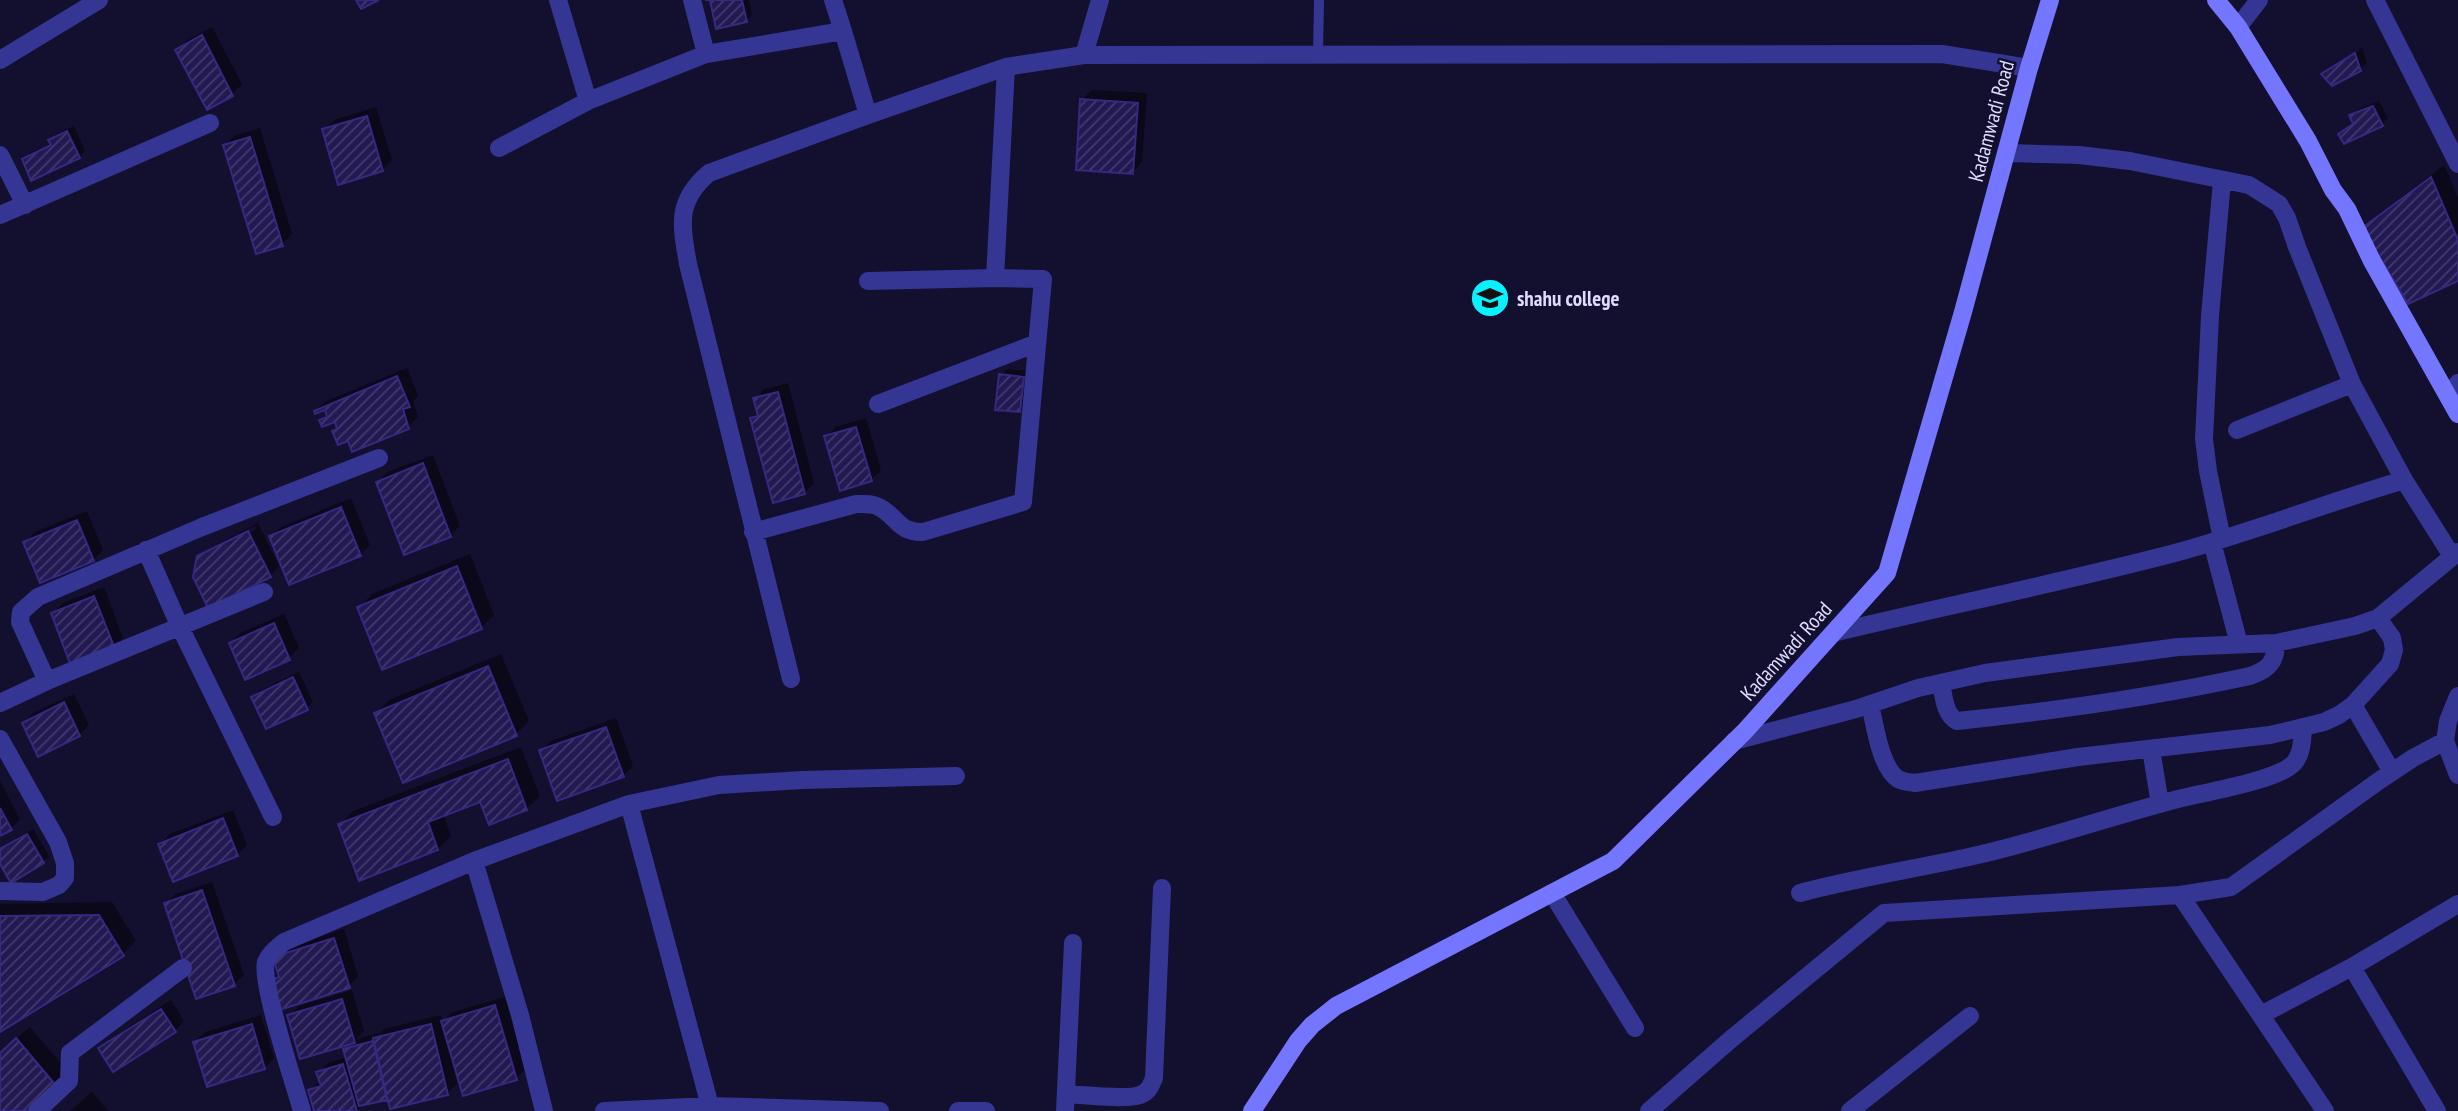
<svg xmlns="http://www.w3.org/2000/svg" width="2458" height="1111" viewBox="0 0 2458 1111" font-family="'PT Sans Narrow',sans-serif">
  <defs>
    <pattern id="building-hatch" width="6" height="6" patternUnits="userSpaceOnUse" patternTransform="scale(1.75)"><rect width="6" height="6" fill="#221952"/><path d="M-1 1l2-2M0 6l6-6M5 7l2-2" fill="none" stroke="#423a6c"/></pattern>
  </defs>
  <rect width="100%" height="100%" fill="#130f2f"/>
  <path fill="#0007" d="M711 0H749L752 14 746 21Z
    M212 27 242 84 232 94 207 107 177 50 187 40Z
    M2362 48 2367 63 2360 69 2324 74Z
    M1092 90 1147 93 1142 162 1133 172 1082 100Z
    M2379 101 2388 118 2382 124 2347 128 2354 123 2351 116 2357 110Z
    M376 107 392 160 382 170 324 130 334 120Z
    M74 126 85 151 79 157 24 159 30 153 52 143 50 140 56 134Z
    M260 128 292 234 282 244 225 145 234 136Z
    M2444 165 2458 197V279L2364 228 2378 215Z
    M407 368 418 396 413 401 418 417 408 427 349 439 335 420 322 421 328 414 326 408 316 411 326 401Z
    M1007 369 1029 371 1025 404 1019 410 1001 375Z
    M788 383 814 483 804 493 752 418 758 412 755 399 764 389Z
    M866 418 881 470 871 480 826 437 836 427Z
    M433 455 460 526 450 535 405 553 378 482 387 472Z
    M351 498 370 545 360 555 271 537 281 527Z
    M87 511 103 550 93 560 25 542 35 532Z
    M258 523 279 566 270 576 199 557 205 551V555L257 529 255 526 206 550Z
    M470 554 494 615 481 628 359 608 372 594Z
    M104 587 123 638 114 647 53 613 63 603Z
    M284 614 299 648 289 658 231 643 240 633Z
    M501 654 529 721 516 734 376 713 389 700Z
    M299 672 313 702 307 708 253 697 259 691Z
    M74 694 89 725 79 735 24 723 33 713Z
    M616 718 633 766 623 776 541 751 551 741Z
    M521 747 540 796 526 809 481 800 443 814 451 836 438 849 340 824 353 811Z
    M0 781 20 819 11 829 0 834Z
    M233 810 247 845 237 855 160 844 170 834Z
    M33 829 49 856 43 862 0 860V849L2 847Z
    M212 882 244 975 234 984 166 904 176 894Z
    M112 902 136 941 123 954 0 1030V904Z
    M344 929 358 976 349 986 272 980 279 973 285 948Z
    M352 990 364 1031 355 1040 381 1032 384 1029 441 1015 442 1022 453 1012 505 997 526 1069 516 1078 458 1073 455 1074 457 1084 447 1093 389 1098 365 1103 357 1111H316L310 1090 321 1080 318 1073 328 1063 347 1057 345 1050 354 1041 289 1016 299 1006Z
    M171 1000 184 1021 175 1031 100 1049 110 1039Z
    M261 1015 274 1058 264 1068 195 1042 205 1032Z
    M30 1027 70 1074 57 1087 0 1111V1053Z
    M92 1092 108 1111H70Z"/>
  <path fill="url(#building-hatch)" stroke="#362881" stroke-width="2" d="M356 0H379L361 9Z
    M705 0H742L747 22 716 29 710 0Z
    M202 35 233 96 207 110 175 50Z
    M2355 53 2361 71 2332 86 2321 74Z
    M1080 99 1138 103 1133 174 1076 170Z
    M2373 106 2383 126 2344 144 2338 134 2353 124 2349 115Z
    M367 116 383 171 338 185 322 129Z
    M67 131 80 158 31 181 22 159 51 145 48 140Z
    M250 137 283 246 256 254 223 145Z
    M2431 177 2458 240V281L2408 304 2362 228Z
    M999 374 1024 377 1020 412 995 410Z
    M397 376 410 407 403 409 409 429 352 452 348 441 338 445 332 431 337 429 335 422 322 427 319 420 327 417 325 410 315 414 314 411Z
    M778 392 805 494 773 503 750 418 758 416 753 398Z
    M856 427 872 481 840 491 824 436Z
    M423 463 451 537 404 555 376 482Z
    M341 507 361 556 289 585 269 536Z
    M77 520 94 561 40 583 23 542Z
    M248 531 271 577 208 608 193 577 197 556Z
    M457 566 482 629 382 670 357 607Z
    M94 596 115 649 71 666 51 613Z
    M274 623 290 660 245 680 229 643Z
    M488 666 517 736 403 783 374 713Z
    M293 677 308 710 266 729 251 697Z
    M64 702 80 736 38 757 22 723Z
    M606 727 624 777 557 801 539 750Z
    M508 759 527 810 489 825 480 802 428 822 438 850 359 881 338 824Z
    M0 808 12 830 0 836Z
    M223 818 238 856 173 882 158 844Z
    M27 834 44 863 11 883 0 864V849Z
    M202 890 235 986 196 999 164 903Z
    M99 915 124 956 0 1032V916Z
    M334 938 350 988 279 1010 270 980 279 977 273 957Z
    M342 999 355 1043 300 1059 287 1015Z
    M495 1005 517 1080 463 1096 441 1021Z
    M161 1009 176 1032 113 1072 98 1048Z
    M252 1024 265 1069 207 1087 193 1042Z
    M431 1024 448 1095 390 1109 373 1038Z
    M16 1038 58 1088 31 1111H0V1053Z
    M373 1041 387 1100 359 1106 343 1049Z
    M343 1064 357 1111H314L308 1090 321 1086 316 1072Z"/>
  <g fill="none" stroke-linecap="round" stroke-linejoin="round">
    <path stroke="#353593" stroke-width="10" d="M1318 54 1319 0"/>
    <path stroke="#353593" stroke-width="18" d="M558 0 588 101
      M692 0 706 54
      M1100 0 1084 55 1942 54 2029 68
      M2375 0 2458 164
      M2238 27 2259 0
      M843 31 868 115 1006 67 1084 55
      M0 60 99 0
      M499 148 588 101 706 54 843 31 833 0
      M2006 153 2079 155 2130 161 2249 185 2279 204 2287 218 2297 247 2352 384 2404 480
      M0 155 25 205
      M2222 181 2210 316 2204 439 2208 471 2222 539
      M0 215 210 123
      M868 281 995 278
      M2448 396 2458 383
      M878 404 1037 343
      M2237 430 2352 384
      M753 532 856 504C864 504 872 503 879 507 897 516 898 533 923 532L1023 502 1043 279 995 278 1006 67
      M2212 542 2239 644
      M146 550 180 627 273 817
      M1833 633C1945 606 2059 583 2171 554 2250 533 2326 503 2404 480L2452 556
      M791 679 688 264C681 224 676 201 709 173L868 115
      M47 681 20 622 21 612 38 597 202 527 379 458
      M1941 683C1944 696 1944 714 1957 721 2056 711 2153 697 2250 676 2268 670 2276 662 2276 643
      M2458 696 2448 721 2445 741 2458 775
      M0 703 47 681 264 592
      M1870 704C1875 725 1880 767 1898 779 1903 782 1909 782 1915 783L2078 757 2270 735 2324 722 2339 715 2353 705 2390 664 2394 650 2392 638 2378 618
      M2353 705 2392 772
      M0 739 58 842 65 863V878L59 885 43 892 0 891
      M1734 741 1856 709 1918 688 1985 673 2178 647 2276 643 2355 626 2378 618 2458 552
      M2151 749 2160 804
      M629 804 719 785 802 780 956 776
      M474 861 520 1015 544 1111
      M1552 893 1635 1028
      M1800 893C1860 877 1922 868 1982 854 2050 838 2115 815 2182 798 2207 792 2277 780 2293 764 2302 755 2302 741 2303 729
      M2180 895 2231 887 2380 780 2413 758 2445 741
      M2352 967 2437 1111
      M2261 1015 2352 967 2458 904
      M1066 1094C1084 1095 1126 1100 1140 1095 1149 1092 1151 1085 1154 1078L1162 888
      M710 1106 880 1111
      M37 1111 69 1081 70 1053 183 968
      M302 1111C295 1086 260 981 266 962 269 954 277 948 284 942L474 861 629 804 710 1106 604 1111
      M958 1111H986
      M1065 1111 1073 943
      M1649 1111 1730 1040 1884 913 2180 895 2325 1111
      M1850 1111 1970 1016"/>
    <path stroke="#7476ff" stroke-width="18" d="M2216 0 2238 27 2308 141 2333 190 2347 209 2372 261 2458 414
      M1252 1111 1298 1041 1312 1025 1336 1006 1613 861 1745 731 1887 573 1963 312 2029 68 2050 0"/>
  </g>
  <defs>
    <g id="university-disc" transform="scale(2.0125)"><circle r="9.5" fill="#09f0ff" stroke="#130f2f"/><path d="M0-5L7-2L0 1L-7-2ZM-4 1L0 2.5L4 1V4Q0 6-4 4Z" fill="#111"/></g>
  </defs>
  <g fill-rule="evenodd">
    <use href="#university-disc" x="1490" y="298"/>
  </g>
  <g text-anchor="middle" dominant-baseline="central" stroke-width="5" stroke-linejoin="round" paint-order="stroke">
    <g font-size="21" fill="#dfddff" stroke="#130f2f">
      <text transform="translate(1991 121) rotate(-75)">Kadamwadi Road</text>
      <text transform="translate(1786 651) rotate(-48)">Kadamwadi Road</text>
    </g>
    <g font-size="21" font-weight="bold" fill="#dfddff" stroke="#130f2f" text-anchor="start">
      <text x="1517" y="298">shahu college</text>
    </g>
  </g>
</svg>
